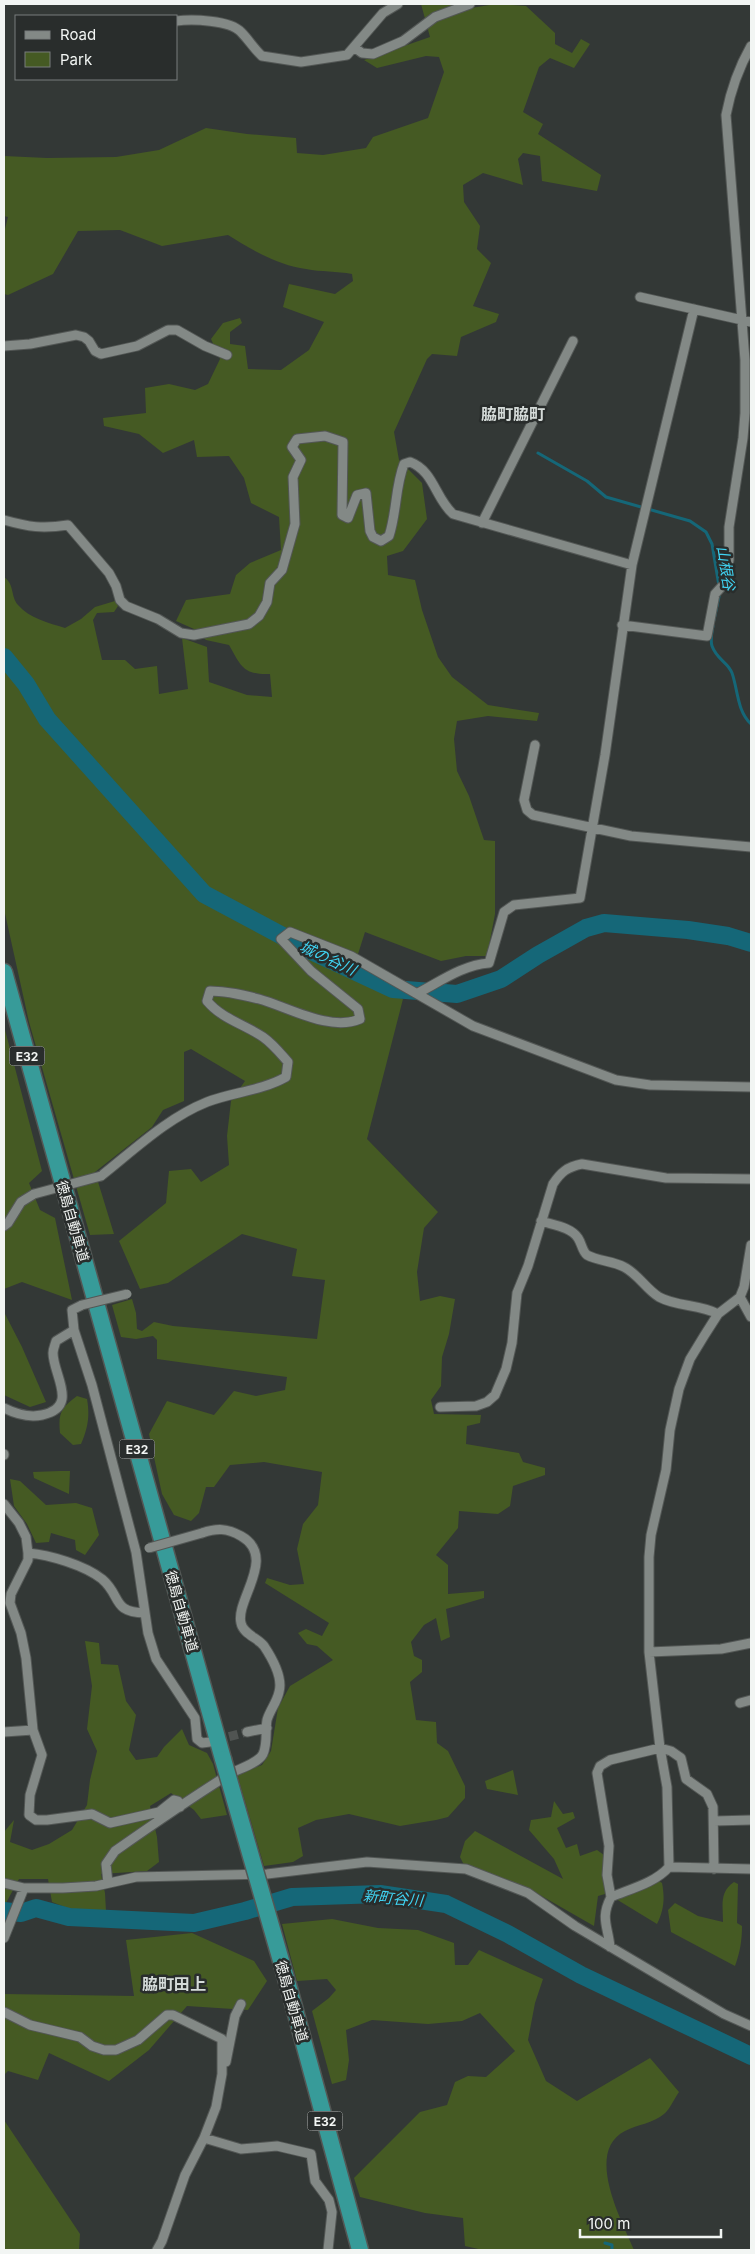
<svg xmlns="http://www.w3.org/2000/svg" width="755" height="2254" viewBox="0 0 755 2254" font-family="Inter,'Noto Sans JP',sans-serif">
  <rect width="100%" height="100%" fill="#333836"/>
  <path fill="#455a23" d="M421 4H468L471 8 496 4 526 6 555 33V44L572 53 581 39 590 44 574 68 550 58 539 67 523 112 543 124 538 134 601 175 597 191 542 181 540 156 523 153 518 159 523 185 483 173 463 185 464 202 480 226 477 249 491 263 473 306 499 314 496 322 461 337 457 356 432 354 427 359 394 432 399 460 422 483 427 519 403 551 387 556 388 575 415 580 422 610 438 657 452 677 488 705 539 713 537 721 488 716 457 721 454 739 457 771 469 796 484 840 495 841V914L487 956H466L441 961 365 932 352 973 403 999 367 1139 438 1212 424 1228 417 1272 420 1301 440 1296 455 1299 449 1334 442 1357 441 1386 431 1400 434 1414 481 1415 480 1423 467 1426 466 1444 519 1453 523 1462 545 1468V1475L513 1486 510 1506 498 1514 459 1511 458 1528 436 1555 448 1565V1594L484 1591V1598L446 1609 450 1637 441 1641 436 1618 424 1625 411 1642 414 1656 422 1660V1672L410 1682 416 1720 436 1722 437 1743 448 1751 465 1786V1798L448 1817 436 1820 400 1826 349 1814 316 1820 298 1828 303 1856 293 1862 264 1866 237 1774 262 1765 271 1751 278 1708 290 1686 333 1660 317 1646 307 1644 298 1633 306 1629 322 1636 329 1623 265 1583 267 1578 290 1585 304 1584 297 1549 303 1524 318 1505 322 1472 264 1462 230 1465 214 1487H206L199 1513 191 1521 174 1515 162 1494 149 1434 167 1401 214 1415 234 1391 256 1396 285 1390 287 1377 157 1359V1340L153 1336 136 1339 121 1337 112 1305 132 1299 136 1313 137 1329 142 1331 154 1322 173 1326 317 1339 325 1280 292 1276 297 1249 242 1234 168 1283 140 1289 119 1241 166 1203 169 1171 191 1169 201 1182 229 1165 227 1136 231 1101 245 1081 191 1049 184 1052V1101L163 1110 152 1127 95 1172 114 1234 90 1235 29 1022 4 909V577C15 585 10 595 18 605 29 618 49 623 65 628L81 619 95 607 115 601 118 606 114 612 97 613 93 620 102 660H125L135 669 157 666 159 694 188 689 182 638 207 647 209 682 247 695 272 697 270 674C243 675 241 666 229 645L206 640 194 629 176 621 186 600 230 594 236 575 250 563 281 550 279 517 251 503 244 478 229 456 197 457 194 440 163 453 139 434 104 426 103 418 146 413 145 388 169 384 195 390 208 384 220 359 211 339 223 323 240 318 242 323 230 332V344L245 346 248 369 281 370 309 350 324 322 283 307 289 284 335 294 353 281 352 274C337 271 321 272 306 269 277 265 252 250 228 235L162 246 120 230 78 231 53 274 8 295 4 294V233L8 217 4 216V156L47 158 116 157 159 150 206 128 247 134 296 138 297 153 323 155 366 148 373 137 428 118 444 72 439 57 426 56 377 68 364 60 430 37Z
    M4 1026 42 1171 29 1183 40 1210 55 1218 72 1300 22 1282 4 1289Z
    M4 1312 22 1347 46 1402 30 1407 4 1395Z
    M77 1396 87 1399C90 1416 88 1428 81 1444L73 1445 60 1433C58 1413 61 1408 77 1396Z
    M60 1471H70L69 1494 34 1478 33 1472Z
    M10 1479 20 1481 46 1505 76 1503 92 1508 99 1535 85 1555 76 1550 75 1540 51 1533 49 1542 36 1543 27 1524 14 1506Z
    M85 1641 99 1643 101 1664 118 1665 126 1701 136 1715 129 1750 136 1760 157 1757 164 1747 182 1729 189 1745 207 1753 213 1764 227 1815 201 1819 194 1810 171 1793 150 1806 157 1837 159 1862 147 1871 101 1874 105 1893 106 1911 78 1912 52 1902 48 1879H19L6 1903 4 1904V1832L14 1820 10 1842 32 1850 49 1844 72 1830 87 1805 90 1780 97 1751 87 1729 92 1686Z
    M513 1770 518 1795 487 1789 485 1781Z
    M554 1801 563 1814 573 1812 575 1818 557 1828 566 1848 577 1844 580 1856 597 1850 604 1855 605 1894 598 1896 594 1926 526 1887 464 1865 460 1857 465 1841 475 1831 563 1879 554 1859 529 1830 531 1820 551 1817Z
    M659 1881 662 1883C665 1898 664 1910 657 1924L616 1899Z
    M734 1882 738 1884 737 1923 742 1926C742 1941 740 1952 735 1966L671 1932 668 1910 675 1903 698 1916 723 1922C723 1906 719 1892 734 1882Z
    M332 1919 378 1928 418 1930 454 1943 455 1965H468L479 1950 543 1979 535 2003 528 2040 546 2081 577 2101 650 2058 679 2092C674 2099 670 2109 664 2114 654 2123 636 2125 625 2131 584 2152 622 2221 634 2250H483L465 2246 463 2218 425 2213 360 2197 354 2178 420 2112 447 2105 455 2082 468 2076 486 2077 515 2051 480 2013 462 2021 428 2024 372 2020 346 2030 349 2060 346 2080 332 2084 312 2011 329 1998 336 1990 327 1979 297 1981 282 1924Z
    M192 1933 254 1961 267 1981 248 2010 187 2006 149 2050 109 2081 49 2053 38 2080 8 2071 4 2075V1994L134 1996 126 1940Z
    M4 2120 80 2234 79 2250H4Z"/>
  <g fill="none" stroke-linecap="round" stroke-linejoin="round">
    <path stroke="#156778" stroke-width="3" d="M538 453 587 481 606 497 690 521 706 532 712 544 719 586
      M714 620 720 592
      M713 626C712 632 710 640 712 646 717 660 728 662 732 673 738 690 737 711 751 724
      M605 2243 612 2245V2250"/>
    <path stroke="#156778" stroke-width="18" d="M4 657 26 684 47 719 204 894 305 948 393 989 457 994 501 979 538 955 586 928 604 923 688 930 728 936 751 943
      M4 1911 21 1913 36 1908 69 1917 194 1923 245 1911 292 1897 380 1894 446 1904 508 1934 581 1975 751 2056"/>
    <path stroke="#505452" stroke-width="9" stroke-dasharray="9 4.5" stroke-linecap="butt" d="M216 1740 247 1732"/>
    <g stroke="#535755" stroke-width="11">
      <path id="minor" d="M176 21C192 19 230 20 241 32 249 40 254 49 262 56L301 62 347 55 383 13 398 4
        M354 47 362 53 373 54 403 41 435 17 470 4
        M640 297 751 322
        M4 346 30 344 76 335 84 337 89 341 95 351 101 354 137 346 168 330H177L205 346 227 355
        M4 520C29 527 42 529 68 525L109 573 116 586 120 600 126 606 158 619 181 633 194 635 249 624 259 616 267 602 270 583 282 570 295 524 293 477 301 460 292 447 297 439 325 436 343 442 342 515 348 518 357 495 366 493 370 531 373 537 381 541 389 536C397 512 395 487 404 464L410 462C434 471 435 498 453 514L632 565
        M482 523 573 341
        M622 625 707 636 715 594 725 583 729 560V527L743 438 745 413V360L726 115C731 89 738 69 751 46
        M535 745 524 800 527 810 533 815 631 836 751 847
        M418 993C441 981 463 965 489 963L504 912 514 905 580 898 605 755 632 565 694 309
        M101 1176C134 1150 167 1118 207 1102 233 1092 261 1091 286 1077L288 1062C280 1053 273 1044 263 1037 244 1024 222 1019 207 1001L210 991C227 991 243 995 259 999 288 1007 330 1032 360 1019L358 1009 311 971 281 939 290 932 351 956 473 1026 616 1080 650 1085 751 1087
        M541 1221C553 1225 571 1227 578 1238 582 1244 582 1251 587 1255 598 1261 613 1261 624 1267 638 1274 646 1289 659 1297 677 1307 700 1304 718 1314
        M4 1226 8 1223 21 1202 34 1194
        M740 1297 751 1317
        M82 1305 72 1310 74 1330 92 1385 136 1552 148 1633 156 1659 195 1718 197 1739 202 1743 210 1742
        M440 1407 476 1406 487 1402 495 1395 506 1369 512 1343 517 1293 528 1266 553 1184C561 1172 567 1167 582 1164L666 1178 751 1179
        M4 1408C16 1414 28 1418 42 1415 80 1407 53 1375 53 1353 53 1349 55 1345 56 1341L74 1330
        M4 1454V1455
        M4 1504 19 1523 26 1537 28 1553V1560L11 1594 10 1603 21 1633 26 1658 33 1730 42 1755 30 1795 29 1815 36 1820H47L92 1814 110 1823 159 1812 174 1800 178 1801 180 1807
        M28 1553C50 1555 84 1565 102 1579 122 1596 111 1612 145 1613
        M649 1652 721 1649 751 1643
        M740 1703 751 1700
        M4 1732 33 1730
        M247 1732 267 1728
        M714 1821 751 1820
        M669 1867 751 1869
        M4 1883 24 1888H63L96 1886 136 1877 267 1874 367 1862 466 1869 528 1893 575 1926 724 2014 751 2026
        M108 1883 106 1864 115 1851C152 1825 190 1799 228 1775 237 1769 258 1764 263 1754 268 1743 265 1731 267 1720 270 1710 277 1702 279 1692 283 1678 272 1658 264 1646 258 1638 243 1634 241 1623 235 1600 278 1557 241 1536 227 1528 217 1528 202 1533
        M611 1897 607 1875 609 1846 597 1773 600 1766 610 1760 660 1748 671 1751 681 1758 686 1779 707 1794 713 1807 714 1869
        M4 1938 24 1888
        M610 1947C608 1926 600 1918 611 1897 630 1889 655 1883 669 1867L667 1787 660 1748 649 1652V1557L651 1535 666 1470 670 1430 679 1389 690 1359 704 1336 718 1314 740 1297 744 1287 751 1245
        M4 2012 30 2025 80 2037 92 2046 104 2050H116L138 2040 167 2015H173L222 2039V2074L216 2107 204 2138 185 2175 162 2241 157 2250
        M226 2062 235 2016 241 2004
        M204 2138 241 2149 277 2146 311 2154 315 2181 329 2200 332 2212 328 2250"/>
    </g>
    <g stroke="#535755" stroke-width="19">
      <path id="motorway" d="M4 972 223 1759
        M290 1992 360 2250"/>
    </g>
    <use href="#minor" stroke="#838986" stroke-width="9"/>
    <use href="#motorway" stroke="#379b99" stroke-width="16"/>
    <g stroke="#535755" stroke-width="11" stroke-linecap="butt">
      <path id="minor-bridge" d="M34 1194 101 1176
        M82 1305 127 1294
        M149 1548 202 1533"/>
    </g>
    <g stroke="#535755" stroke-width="19" stroke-linecap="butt">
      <path id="motorway-bridge" d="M223 1759 290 1992"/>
    </g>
    <use href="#minor-bridge" stroke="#838986" stroke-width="9"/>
    <use href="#motorway-bridge" stroke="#379b99" stroke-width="16"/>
  </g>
  <g text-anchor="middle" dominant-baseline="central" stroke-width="5" stroke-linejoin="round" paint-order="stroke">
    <g fill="#292d2c" stroke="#b6b9b7" stroke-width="1">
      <rect x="9.5" y="1046.5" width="35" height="19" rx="4"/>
      <rect x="119.5" y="1439.5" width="35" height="19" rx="4"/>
      <rect x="307.5" y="2111.5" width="35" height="19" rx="4"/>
    </g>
    <g font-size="12" font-weight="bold" fill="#f2f5f3">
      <text x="27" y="1056">E32</text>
      <text x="137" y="1449">E32</text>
      <text x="325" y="2121">E32</text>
    </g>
    <g font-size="14" fill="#f2f5f3" stroke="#292d2c">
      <text transform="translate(73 1221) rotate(74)">徳島自動車道</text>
      <text transform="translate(182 1611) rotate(74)">徳島自動車道</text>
      <text transform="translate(292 2001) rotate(74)">徳島自動車道</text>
    </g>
    <g font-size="15" font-style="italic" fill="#40d4f3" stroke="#292d2c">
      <text transform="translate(726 568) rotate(81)">山根谷</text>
      <text transform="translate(328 958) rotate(25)">城の谷川</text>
      <text transform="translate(393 1898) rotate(5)">新町谷川</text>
    </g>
    <g font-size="16" font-weight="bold" fill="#d5dbd9" stroke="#292d2c">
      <text x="513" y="414">脇町脇町</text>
      <text x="174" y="1984">脇町田上</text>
    </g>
  </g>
  <rect width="755" height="2254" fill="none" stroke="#f2f5f3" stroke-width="10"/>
  <rect x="15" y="15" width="162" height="65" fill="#292d2c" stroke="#797d7c"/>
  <rect x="25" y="31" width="25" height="8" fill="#838986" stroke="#797d7c"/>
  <text x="60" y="40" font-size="15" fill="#f2f5f3">Road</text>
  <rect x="25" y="52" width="25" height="15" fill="#455a23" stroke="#797d7c"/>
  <text x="60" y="65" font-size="15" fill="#f2f5f3">Park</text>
  <path d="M580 2229v8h141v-8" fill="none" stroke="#f2f5f3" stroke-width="2.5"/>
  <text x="588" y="2229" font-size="15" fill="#f2f5f3" stroke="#292d2c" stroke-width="4" paint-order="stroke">100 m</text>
</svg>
